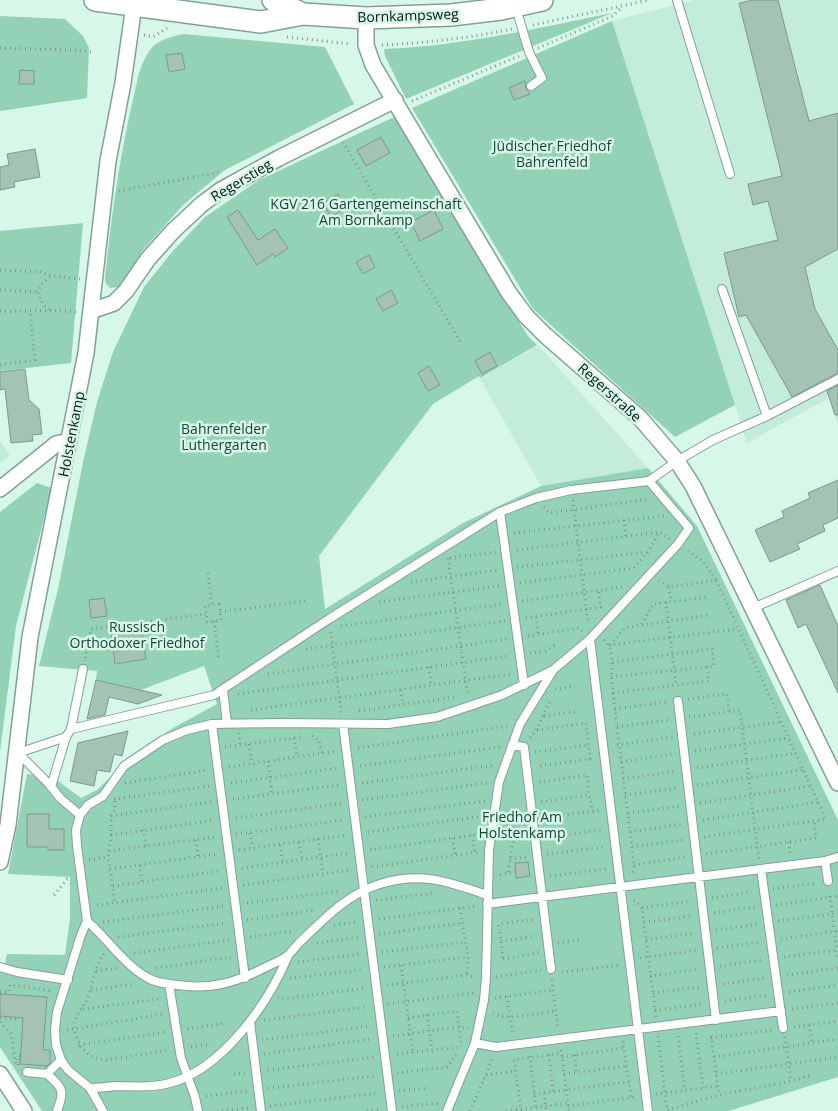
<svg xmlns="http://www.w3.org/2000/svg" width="838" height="1111" viewBox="0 0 838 1111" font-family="'Open Sans',sans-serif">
  <rect width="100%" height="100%" fill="#d7f7e8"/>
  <path fill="#c4ecda" d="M694 0H838V425L829 398 747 443 612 21Z
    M538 345 648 468 541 486 480 379Z
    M0 440 10 456 0 463Z"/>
  <path fill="#93d2b6" d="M612 13 406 99 385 56 384 49C462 46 537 28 612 13Z
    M0 16 65 19 83 36 89 48 87 98 0 111Z
    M612 21 735 405 675 437 533 309 412 108Z
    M184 34 325 47 354 104 225 170 183 205 143 250 125 279 118 287 110 288 106 284 105 279C111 219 119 159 133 100 137 83 139 65 150 50 157 40 173 36 184 34Z
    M394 117 528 336 537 345 480 378 479 376 433 404 319 556 325 609 463 523 541 486 648 468 697 526 838 820V1077L729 1111H42L0 1047V972L4 968 7 954 65 955 70 919V877L8 874 27 774 54 778 81 798 97 790 132 756 173 728 217 704 204 666 141 690 96 680 97 671 39 666 58 589 83 462 97 402 113 352 144 287 172 252 205 217 259 180Z
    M83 223 71 363 0 371V231Z
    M37 483 52 488 16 626 0 752V512Z"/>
  <path fill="#a4c3b5" stroke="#7c9a8c" d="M754 0H778L809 121 838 113V249L805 267 815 309 838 350V373L792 397 746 315 739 317 724 253 778 240 768 201 753 205 748 184 782 176 739 3Z
    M182 53 185 69 169 72 166 55Z
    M20 70 34 71V84H19Z
    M525 81 526 89 530 94 514 100 509 88Z
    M381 137 390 153 366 166 357 150Z
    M35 149 40 177 14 182 15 187 0 190V167L9 165 7 154Z
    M338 194 344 209 331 217 323 203Z
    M238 210 258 240 275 229 288 248 275 257 273 254 257 265 227 217Z
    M434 210 443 229 420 241 411 222Z
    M369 255 375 267 363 274 356 262Z
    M391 290 398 303 383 311 376 299Z
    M490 352 497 366 482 374 475 361Z
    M429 366 440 385 428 391 418 373Z
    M25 369 29 400 39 409 42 434 32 435 33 441 11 443 5 389 0 390V372Z
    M838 385V415H835L827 391Z
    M838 480V518L823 525 825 531 797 544 800 549 770 562 755 530 784 517 782 511 810 498 808 493Z
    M820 585 838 626V693L806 624 798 628 786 600Z
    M104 598 107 616 91 618 89 600Z
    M141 626 146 659 115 664 111 630Z
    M96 680 127 687 162 695 138 704 109 697 105 715 87 719Z
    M128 731 122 756 114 754 110 772 97 770 94 786 70 781 78 743Z
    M27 814H49V829H64V850H48V847H27Z
    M528 862 530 876 516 878 515 863Z
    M0 994 47 997 43 1050H50V1063L47 1066 20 1064 23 1018 0 1016Z"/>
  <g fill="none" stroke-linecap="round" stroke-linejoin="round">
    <g stroke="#83a193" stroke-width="10">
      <path id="service" d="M677 0 730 174
        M516 8 529 52 542 78 531 86
        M722 289 767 416
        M500 512 524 685
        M753 608 838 571
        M590 639 648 1111
        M223 690 227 723
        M678 701 716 1020
        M212 724 245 978
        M343 724 392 1111
        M71 729 214 695 329 619 500 512 536 498 571 490 649 481 677 461 713 440 767 416 838 379
        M512 745 524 747 551 969
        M51 787 66 737
        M80 815 60 798 49 784 18 753 66 737 71 729 83 669
        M825 861 828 881
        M761 869 783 1028
        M487 904 761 869 825 861 838 857
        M87 921C108 939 123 964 148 978 156 983 168 984 177 985 213 990 237 982 268 966 274 963 283 960 288 955 292 952 295 947 298 944 323 920 347 894 380 884 420 871 450 882 487 895
        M0 967 17 972 68 980
        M169 984 181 1058 195 1097 198 1111
        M250 1022 261 1111
        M475 1043 496 1047 781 1011
        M27 1072 47 1074 61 1060
        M47 1074C63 1088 65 1091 57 1111
        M90 1088C98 1088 107 1087 116 1086 133 1086 149 1088 166 1084 220 1072 267 1006 288 956
        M103 1111 90 1088 68 1070 61 1060 56 1045 55 1030 57 1012 81 935 87 921 77 846 76 830 80 815 88 805 103 796 124 766 163 740 187 730 212 724 280 723 388 724 437 717 502 695 553 670 590 639 678 544 689 528 649 481
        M447 1111 475 1043 484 1000 486 978 489 850 499 782 520 724 552 672"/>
    </g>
    <g stroke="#83a193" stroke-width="18">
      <path id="minor" d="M366 18V45L373 65 509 293 526 316 545 335 640 418 677 461 693 486 838 783
        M91 311 114 303 126 291 148 259 173 231 202 204 221 190 279 158 395 100
        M0 489 50 449 56 444 69 441
        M0 862 8 825 30 637 86 353 108 161 123 83 134 5
        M0 1074 24 1111"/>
    </g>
    <g stroke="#83a193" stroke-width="24">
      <path id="secondary" d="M95 0 261 22 303 14 366 18 451 15 501 9 542 0
        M273 0 303 14"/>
    </g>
    <path stroke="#81988e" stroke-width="3" stroke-dasharray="1 4" stroke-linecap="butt" d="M533 25 649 0
      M144 35 153 37 167 28
      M287 37 351 44
      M382 45C426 43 469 38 512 29
      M0 48 72 50 93 52
      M538 48 613 16 622 7
      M412 101 519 56
      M343 142 461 343
      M119 191 221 172
      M0 270 40 272 51 276 80 279
      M0 290 38 292
      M49 310C35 297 35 287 51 276
      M0 311C26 312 52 309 77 312
      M0 365 35 360 30 312
      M573 500 588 623
      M544 507 549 513 649 499
      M624 520 626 536
      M514 533 664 516
      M517 550 660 532 670 539
      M448 558 468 696
      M450 558 496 552
      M517 567 648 552
      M208 573 212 605
      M659 580 669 587 716 580 703 561 688 551
      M411 582 499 570
      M520 583 634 568 648 552 659 532
      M669 587 671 602
      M522 601 622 587
      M379 602 499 586
      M666 602 676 685
      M219 604 221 620 207 622 205 606Z
      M220 612 306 601
      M536 617 538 634
      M526 618 601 607 598 590
      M214 621 219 660
      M642 625 710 615
      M341 626 503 604
      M331 632 341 713
      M528 636 579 628 582 631
      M604 640C614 649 612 664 611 677L634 865 633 875
      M609 645 738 629
      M610 645 625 628 641 625 653 604 708 597
      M306 649 505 621
      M530 653 545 651 555 645
      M85 658 91 629 206 614
      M429 667 431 685
      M268 674 507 639
      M611 677 714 666 712 649 612 662
      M555 689 575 686
      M400 690 403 705
      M613 693 709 681 707 666
      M238 694 509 656
      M688 699 727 694 729 711
      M615 709 667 702
      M251 710 512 674
      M359 711 455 697
      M544 716 579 711
      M689 717 740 710 759 859
      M617 727 668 720
      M537 730 586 723 590 759 538 766
      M239 733 240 745
      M694 734 781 722
      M312 736 319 740 322 753
      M294 738 297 757
      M530 738 536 730 551 699
      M249 744 252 764
      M617 745 673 737
      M225 747 301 737
      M358 748 507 726
      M695 751 788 738
      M535 752 589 745
      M268 761 272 794
      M621 762 674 754
      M360 766 500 747
      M229 767 337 751
      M697 768 796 753
      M623 779 676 771
      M539 782 587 775 589 795
      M125 783 208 770
      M231 783 339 768
      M362 783 495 765
      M697 785 803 770
      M625 795 679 788
      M114 799 210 786
      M233 799 341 785
      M362 800 487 783
      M115 801V809L111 816V835L108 857 115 903
      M541 802 589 795 593 812
      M700 803 811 786
      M628 813 679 806
      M111 816 212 802
      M365 817 485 801
      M236 818 344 803
      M543 818 601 810
      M703 820 818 802
      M503 821H522
      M143 830 146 846
      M368 832 483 816
      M630 832 682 824
      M250 833 253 848
      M236 834 344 820
      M111 835 215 820
      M472 835 475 852
      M704 837 826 819 716 580
      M453 838 455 855
      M545 838 601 830
      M318 839 323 873
      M196 840 198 856
      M299 842 302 859
      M789 842 790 854
      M280 845 283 862
      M632 847 683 840
      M239 850 347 835
      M370 850 480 834
      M109 851 215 837
      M547 854 603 847
      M706 854 816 838 814 821
      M510 859 526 857
      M89 860 108 857
      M140 865 142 882
      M634 865 685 857
      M372 867 479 852
      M242 868 349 853
      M110 869 218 854
      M508 872 516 821
      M500 875 516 871
      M550 876 606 869
      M243 885 351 870
      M113 886 220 871
      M773 889 817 883
      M54 895 67 879H70
      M830 896 838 960
      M712 898 752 892
      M376 900 434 893
      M634 900 642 908 656 1017
      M247 903 340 891
      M97 905 222 888
      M776 905 838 896
      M460 908 468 957 467 975
      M642 908 690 901
      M714 913 755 907
      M379 919 477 906
      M247 920 315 910
      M778 921 838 913
      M103 922 226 906
      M644 922 693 916
      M334 925 358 922
      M499 926V924L536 919
      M716 930 759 924
      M500 932 503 959
      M379 934 463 923
      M118 937 226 923
      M250 937 293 931
      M781 939 838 931
      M646 940 695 933
      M501 941 536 936
      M317 943 360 937
      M558 943 580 939
      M717 948 760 942
      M382 952 466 942
      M134 953 229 940
      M104 954C95 965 93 983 88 997 85 1006 78 1011 75 1020 73 1026 74 1030 76 1035 81 1051 89 1058 106 1060L170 1050
      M784 957 838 950
      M640 958 698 950
      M503 959 539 953
      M298 962 361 954
      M401 965 413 1053
      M720 966 763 960
      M384 967 468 957
      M156 968 231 957
      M96 971 117 968
      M562 972 620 965
      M787 975 838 968
      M650 976 699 969
      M496 977 541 970
      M290 978 363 970
      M552 980 558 1029
      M723 984 766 978
      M387 985 467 975 475 977
      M91 990 135 984
      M0 992H9L10 985 53 991
      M789 992 838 985
      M653 993 701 987
      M507 996 513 1035
      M278 997 282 999 366 988
      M495 998 554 990
      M725 1001 768 995
      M388 1004 474 993
      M83 1009 160 999
      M792 1009 838 1003
      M655 1010 704 1004
      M493 1013C504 1022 542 1012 556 1011
      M427 1015 432 1050
      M0 1018 16 1019V1017
      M408 1018 457 1011 461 1045
      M264 1020 367 1007
      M0 1022 11 1034 16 1065 18 1066
      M809 1025 812 1043
      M794 1027 838 1021
      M187 1029 226 1023
      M67 1030 164 1014
      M696 1033 703 1088
      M393 1036 459 1027 468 1028
      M658 1036 667 1110 719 1095 791 1081 812 1075
      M678 1036 685 1090
      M711 1036 719 1095
      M785 1037 791 1081
      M711 1038 773 1030
      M262 1040 370 1026
      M623 1041 631 1097
      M79 1045 166 1032
      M191 1047 210 1044
      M561 1050 569 1111
      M264 1054 371 1039
      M397 1054 462 1047
      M549 1055 553 1091
      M575 1055 576 1072
      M530 1056 536 1107
      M562 1057 624 1048
      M714 1057 838 1039
      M18 1065V1056H20
      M268 1070 376 1057
      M397 1073 447 1067 458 1052
      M234 1074 246 1073
      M564 1074 627 1066
      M716 1074 838 1057
      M486 1075 516 1071
      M268 1088 376 1076
      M399 1091 429 1088
      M544 1093 546 1111
      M534 1094 629 1082
      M656 1094 718 1086
      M206 1096 247 1091
      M270 1106 378 1093
      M568 1106 635 1097
      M402 1107 435 1103 438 1104
      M217 1111 249 1108
      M367 1111 381 1109
      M470 1111 486 1075 493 1056
      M506 1111 568 1103
      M521 1111 514 1060 561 1053"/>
    <use href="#service" stroke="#fff" stroke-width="8"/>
    <use href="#minor" stroke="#fff" stroke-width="15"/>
    <use href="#secondary" stroke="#fff" stroke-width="21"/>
  </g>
  <g text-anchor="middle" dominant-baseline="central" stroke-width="5" stroke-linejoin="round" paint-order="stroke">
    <g font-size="14" fill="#0c1712" stroke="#d7f7e8">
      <text transform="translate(408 15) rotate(-2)">Bornkampsweg</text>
      <text transform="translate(241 180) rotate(-31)">Regerstieg</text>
      <text transform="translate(610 392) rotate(42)">Regerstraße</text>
      <text transform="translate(71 434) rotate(-79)">Holstenkamp</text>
    </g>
    <g font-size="14" fill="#1a4534" stroke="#d7f7e8">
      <text x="552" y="145">Jüdischer Friedhof<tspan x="552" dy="16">Bahrenfeld</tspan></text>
      <text x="366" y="203">KGV 216 Gartengemeinschaft<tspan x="366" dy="16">Am Bornkamp</tspan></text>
      <text x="224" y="428">Bahrenfelder<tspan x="224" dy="16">Luthergarten</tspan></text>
      <text x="137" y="626">Russisch<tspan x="137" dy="16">Orthodoxer Friedhof</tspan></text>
      <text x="522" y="816">Friedhof Am<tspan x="522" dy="16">Holstenkamp</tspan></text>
    </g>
  </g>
</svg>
